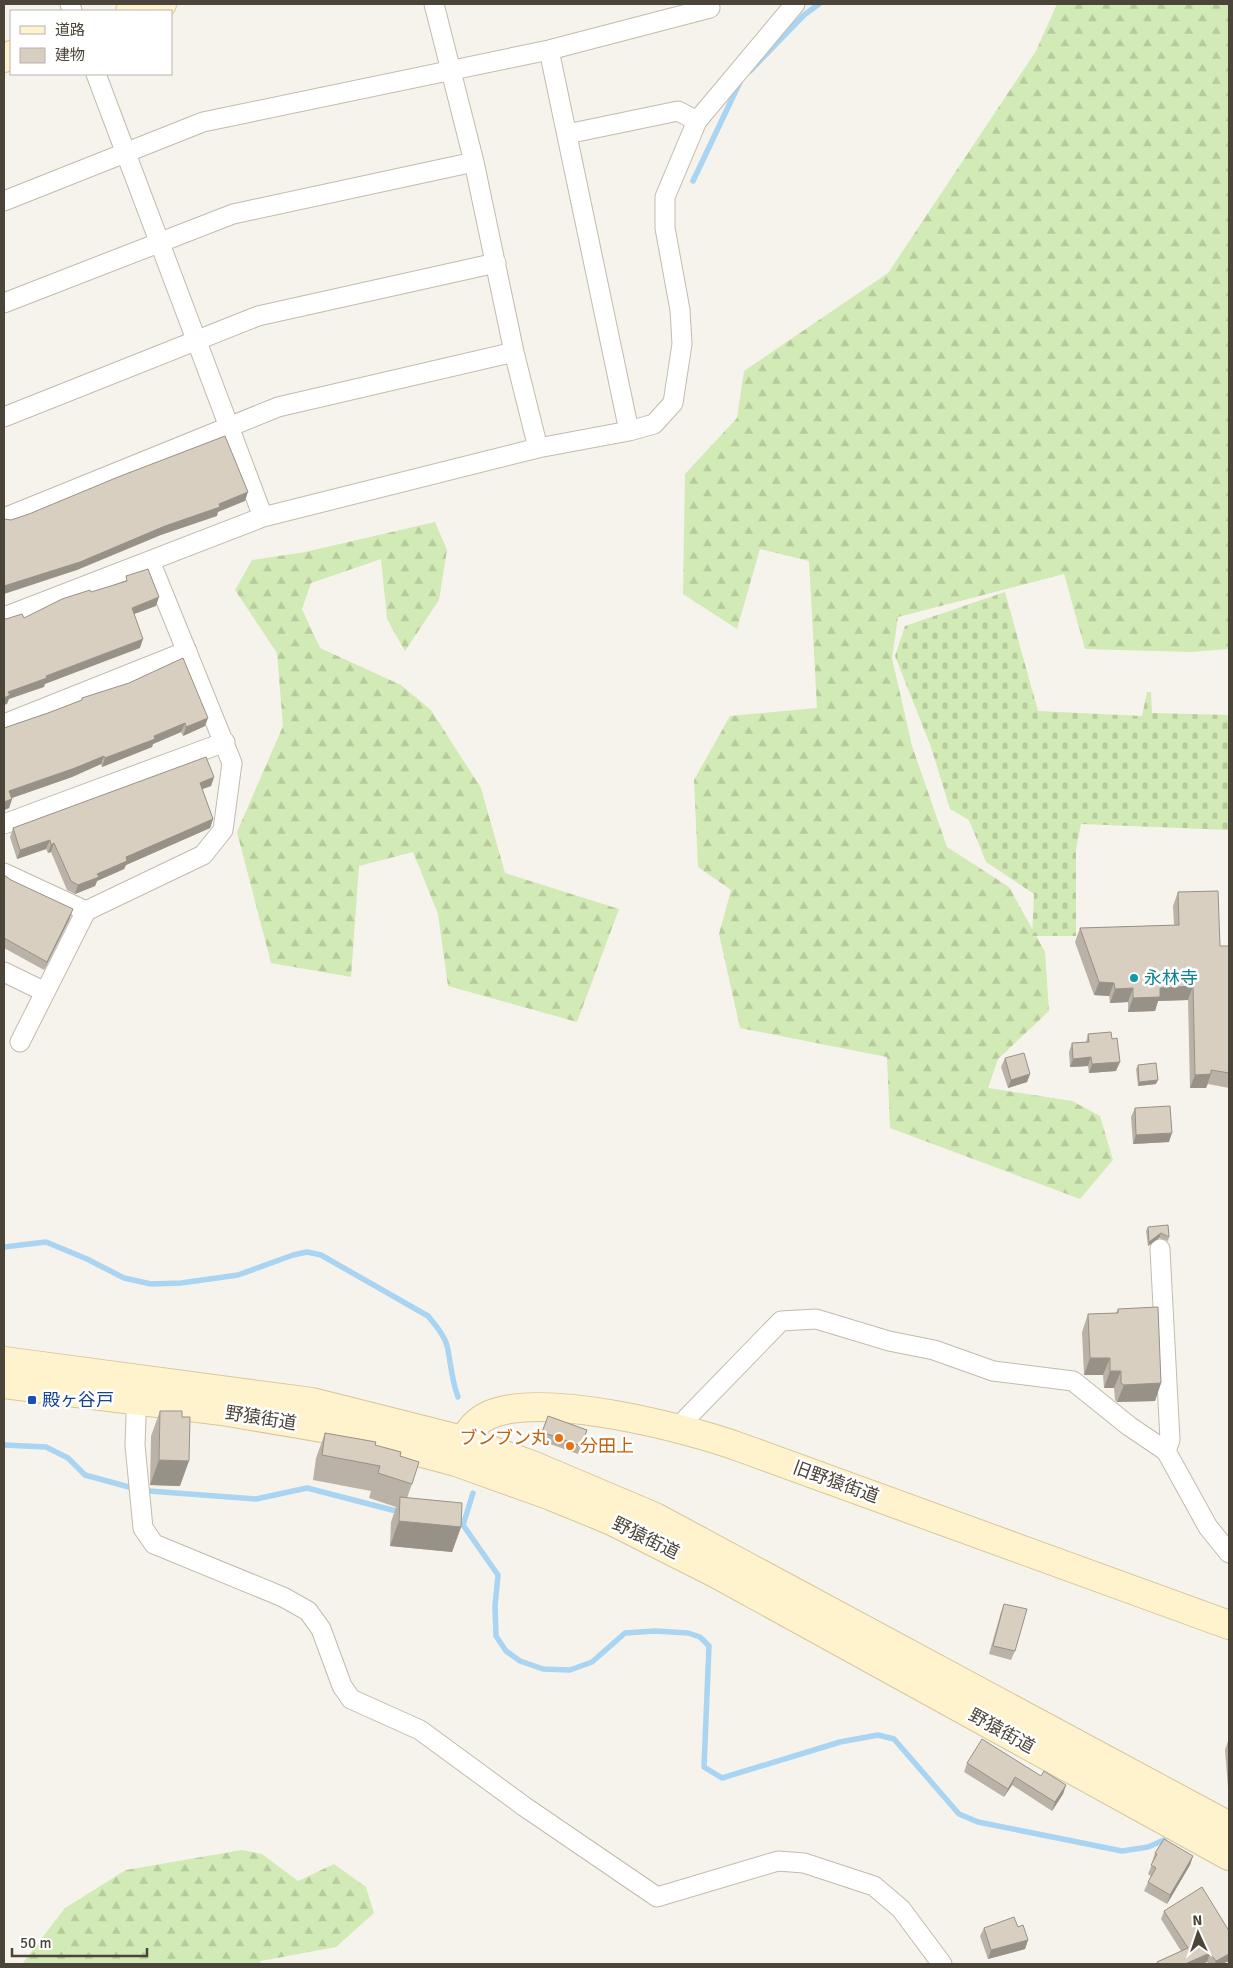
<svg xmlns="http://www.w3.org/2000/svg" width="1233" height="1968" viewBox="0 0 1233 1968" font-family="Signika,'Noto Sans JP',sans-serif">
  <defs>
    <pattern id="forest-firs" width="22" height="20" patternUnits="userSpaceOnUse" patternTransform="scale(1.25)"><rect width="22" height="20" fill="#d2eab5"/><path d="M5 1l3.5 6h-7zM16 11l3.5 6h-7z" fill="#b6ca9c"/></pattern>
    <pattern id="cemetery-stones" width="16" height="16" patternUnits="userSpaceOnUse" patternTransform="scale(1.25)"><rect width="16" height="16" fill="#d2eab5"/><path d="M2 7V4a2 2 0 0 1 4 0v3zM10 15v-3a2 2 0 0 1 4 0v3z" fill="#b6ca9c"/></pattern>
  </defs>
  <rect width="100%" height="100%" fill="#f6f3ec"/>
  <path fill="url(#forest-firs)" d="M1057 4H1229V649L1191 652 1085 649 1064 574 898 617 892 658 912 746 947 847 1009 887 1045 952 1049 1011 998 1059 988 1088 1072 1101 1100 1116 1113 1160 1080 1199 890 1128 887 1057 740 1028 719 934 731 890 698 867 694 780 730 716 817 708 809 561 760 549 737 629 683 594 685 474 737 418 744 371 888 273 1036 51Z
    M435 522 447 550 439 600 405 651 387 619 381 559 311 583 302 609 320 648 401 685 431 710 481 788 505 873 619 909 577 1022 448 986 438 914 413 852 359 866 351 977 271 963 237 832 283 726 277 653 235 590 252 560 305 552Z
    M242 1850 262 1854 298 1881 334 1864 366 1887 374 1913 336 1947 261 1961 259 1964H22L65 1908 126 1870Z"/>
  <path fill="url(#cemetery-stones)" d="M1005 592 1038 711 1142 716 1147 692H1151L1152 713 1229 715V830L1081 824 1076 849V936H1032L1034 894 986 862 969 820 950 809 931 747 895 656 905 626Z"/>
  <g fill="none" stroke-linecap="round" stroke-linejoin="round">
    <path stroke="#a9d4f2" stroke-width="5.5" d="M750 71 804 15 819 4
      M693 181 740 82
      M4 1247 46 1242 87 1259 124 1278 151 1284 181 1283 238 1275 293 1255 307 1252 321 1255 428 1316C436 1326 446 1337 448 1350 451 1366 452 1381 458 1397
      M4 1445 46 1447 68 1458 85 1475 129 1487
      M149 1491 256 1499 307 1488 400 1512
      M473 1493 463 1525 498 1575 495 1606 496 1636 506 1651 520 1661 543 1669 570 1670 592 1662 625 1633 655 1631 688 1633 700 1637 709 1646 704 1767 722 1778 840 1742 878 1735 894 1739 959 1814 978 1822 1122 1851 1148 1847 1164 1840"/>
    <g stroke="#c2bbae" stroke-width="21">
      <path id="street" d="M70 4 72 11
        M434 4 474 162 514 352 538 448
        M549 50 629 431
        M96 74 263 517
        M567 134 678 111 697 121
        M4 201 203 122 549 50 710 8 709 4
        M4 303 233 214 474 162
        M4 417 258 316 496 263
        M4 518 278 407 514 352
        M4 617 263 517 538 448 629 431 654 424 673 403 682 344 680 310 665 228V197L697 121 795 4
        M4 724 187 651
        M4 824 225 742
        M4 873 86 911 203 855 223 830 232 763 150 561
        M4 972 45 992
        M20 1042 86 911
        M1160 1249 1170 1440 1166 1451
        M137 1390 135 1445 143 1528 154 1544 283 1597 308 1611 321 1629 342 1686 351 1699 420 1730 525 1807 657 1897 778 1861 804 1863 874 1886 901 1909 942 1964
        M678 1427 781 1321 816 1319 889 1341 934 1350 993 1371 1073 1381 1129 1426 1166 1451 1208 1527 1229 1553"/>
    </g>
    <g stroke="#d6c79b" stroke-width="30">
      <path id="secondary" d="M130 11 162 4
        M4 58 11 55
        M4 1361 312 1402 463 1440 532 1465 655 1517 1229 1826
        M4 1384 222 1411 340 1431 456 1462 551 1496 612 1521 715 1573 1229 1856
        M458 1456C464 1438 471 1423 489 1415 543 1391 687 1428 742 1448L1229 1625"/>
    </g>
    <use href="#street" stroke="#fff" stroke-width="19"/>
    <use href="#secondary" stroke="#fff3cd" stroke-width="28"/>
  </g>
  <path fill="#bab2a6" d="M82 698 205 726 183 736 181 732 153 744 152 747 102 767 101 764 72 777 12 798V799L9 808 4 810V728L48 713 81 701Z
    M214 777 211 786 202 789 213 819 210 828 126 865 124 869 97 881 95 886 75 894 67 890 51 852 48 853 46 849 17 859 10 837 13 828Z
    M4 875 70 918 44 970 4 948Z
    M1178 892 1220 946H1229V1088L1208 1084 1206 1088H1190L1188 1000 1158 1001 1155 1011 1128 1012V1002L1110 1003 1109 996 1094 995 1075 942 1080 928 1174 925 1173 906Z
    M1088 1034 1116 1071 1089 1073 1088 1066 1070 1067 1069 1052 1072 1043 1086 1042Z
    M1005 1058 1030 1074 1027 1082 1008 1088 1001 1067Z
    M1138 1065 1156 1084 1138 1086 1136 1069Z
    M1135 1108 1169 1142 1133 1144 1131 1117Z
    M1148 1227 1169 1237 1168 1241 1159 1238 1148 1246 1146 1231Z
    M1118 1309 1161 1383 1155 1401 1117 1402 1115 1400 1114 1388H1104L1103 1375H1084L1082 1332 1088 1314 1116 1313Z
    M160 1411 180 1486 150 1485 151 1436Z
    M548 1416 587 1430 578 1454 539 1440Z
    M325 1433 375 1445 400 1456 412 1484 407 1498 461 1527 452 1552 390 1546 391 1522 396 1507 369 1498 371 1491 313 1480 316 1458Z
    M1004 1604 1015 1651 1011 1660 989 1654 1001 1612Z
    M1228 1741H1229V1799L1225 1750Z
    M967 1763 1041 1776 1066 1785 1063 1794 1052 1811 1012 1785 1004 1797 964 1772Z
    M1155 1853 1193 1856 1190 1865 1167 1904 1144 1891 1148 1882 1151 1876 1148 1874 1153 1862H1152Z
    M1164 1911 1229 1931V1961L1222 1964H1209L1207 1962 1202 1964H1156L1157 1962 1181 1951 1161 1919Z
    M1018 1927 1028 1940 1025 1949 988 1959 980 1936 984 1928Z"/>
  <path fill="#979187" d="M248 492 245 501 218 512 217 516 161 535 77 570 4 594V586Z
    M159 597 156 606 129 616 132 608Z
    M143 639 140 648 45 684 44 687 9 699 7 704 4 705V698L8 692 46 676Z
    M208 718 205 726 183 736 186 727Z
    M185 723 181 732 153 744 152 747 102 767 105 758Z
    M104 756 101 764 72 777 6 800 9 791Z
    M214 777 211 786 197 791 200 783Z
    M12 799 9 808 4 810V802Z
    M213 819 210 828 126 865 124 869 97 881 95 886 75 894 78 885 126 857Z
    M50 840 46 849 17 859 20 850Z
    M54 843 51 852 48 853 51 845Z
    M73 909 70 918 44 970 47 962Z
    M1099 982 1114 983 1109 996 1094 995Z
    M1193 986 1188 1000 1158 1001 1155 1011 1128 1012 1133 998 1160 988Z
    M1133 988 1128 1002 1110 1003 1115 989Z
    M1091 1057 1088 1066 1070 1067 1073 1059Z
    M1120 1062 1116 1071 1089 1073 1092 1064Z
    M1030 1074 1027 1082 1008 1088 1011 1080Z
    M1211 1074 1206 1088H1190L1195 1075Z
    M1158 1080 1156 1084 1138 1086 1139 1082Z
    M1172 1133 1169 1142 1133 1144 1136 1135Z
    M1161 1233 1159 1238 1148 1246 1149 1242Z
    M1090 1358H1110L1103 1375H1084Z
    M1110 1371H1121L1114 1388H1104Z
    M1161 1383 1155 1401 1117 1402 1124 1385Z
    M159 1460 189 1461 180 1486 150 1485Z
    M399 1521 461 1527 452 1552 390 1546Z
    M1015 1777 1012 1785 1004 1797 1008 1789Z
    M1066 1785 1063 1794 1052 1811 1055 1802Z
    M1193 1856 1190 1865 1167 1904 1170 1895Z
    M1028 1940 1025 1949 988 1959 991 1950Z
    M1210 1953 1207 1962 1202 1964H1185Z
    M1229 1954V1961L1222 1964H1214L1216 1961Z"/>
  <path fill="#d8cfc1" stroke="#979187" d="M225 436 248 492 219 504 220 507 165 526 80 562 4 586V519L11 520 29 514 118 477Z
    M148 569 159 597 132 608 143 639 46 676 47 678 8 692 10 695 4 698V618L6 619 22 614 24 618 62 599 90 590 91 592 127 581 126 576Z
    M183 658 208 718 186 727 185 723 154 736 155 739 105 758 104 756 75 768 9 791 12 799 4 802V728L48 713 82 700V698L129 683Z
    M206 757 214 777 200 783 213 819 126 857 127 861 97 874 99 877 78 885 71 881 54 843 51 845 50 840 20 850 13 828Z
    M4 875 11 880 73 909 47 962 4 938Z
    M1218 891 1220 946H1229V1073L1211 1070V1074L1195 1075 1193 986 1160 988V997L1133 998V988L1115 989 1114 983 1099 982 1080 928 1179 925 1178 892Z
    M1111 1032 1112 1039 1117 1038 1120 1062 1092 1064 1091 1057 1073 1059 1072 1043 1089 1042 1088 1034Z
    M1024 1053 1030 1074 1011 1080 1005 1058Z
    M1156 1063 1158 1080 1139 1082 1138 1065Z
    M1170 1106 1172 1133 1136 1135 1135 1108Z
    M1168 1225 1169 1237 1161 1233 1149 1242 1148 1227Z
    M1158 1307 1161 1383 1124 1385 1121 1383V1371H1110V1358H1090L1088 1314 1118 1313V1309Z
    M160 1411H182V1417H190L189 1461 159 1460Z
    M548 1416 587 1430 581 1446 542 1432Z
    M325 1433 376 1442 375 1445 401 1452 400 1456 419 1462 412 1484 378 1473 380 1466 322 1455Z
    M400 1497 462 1503 461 1527 399 1521Z
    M1004 1604 1027 1609 1015 1651 993 1646Z
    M982 1739 1041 1776 1044 1771 1066 1785 1055 1802 1015 1777 1008 1789 967 1763Z
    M1164 1839 1193 1856 1170 1895 1148 1882 1156 1868 1151 1865 1157 1854 1155 1853Z
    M1202 1887 1229 1931V1954L1216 1961 1210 1953 1185 1964H1158L1157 1962 1188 1948 1164 1911Z
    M1014 1917 1018 1927 1023 1925 1028 1940 991 1950 984 1928Z"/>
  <circle fill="#0f9aa8" stroke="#fff" stroke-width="2" cx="1134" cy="978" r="5"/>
  <rect fill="#1a4fb4" stroke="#fff" stroke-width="2" x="27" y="1395" width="10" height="10" rx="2.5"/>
  <g fill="#e8710a" stroke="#fff" stroke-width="2">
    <circle cx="559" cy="1438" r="5"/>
    <circle cx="570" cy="1446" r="5"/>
  </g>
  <g text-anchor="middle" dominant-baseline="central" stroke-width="5" stroke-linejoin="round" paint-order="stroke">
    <g font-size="18" fill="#0d838f" stroke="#fff" text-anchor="start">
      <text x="1144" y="978">永林寺</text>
    </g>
    <g font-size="18" fill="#164399" stroke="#fff" text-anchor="start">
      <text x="42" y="1400">殿ヶ谷戸</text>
    </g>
    <g font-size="18" fill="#4b4439" stroke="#fff">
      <text transform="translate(261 1418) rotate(9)">野猿街道</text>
      <text transform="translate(836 1482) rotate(20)">旧野猿街道</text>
      <text transform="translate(646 1538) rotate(26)">野猿街道</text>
      <text transform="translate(1002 1731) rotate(29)">野猿街道</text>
    </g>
    <g font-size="18" fill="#c56008" stroke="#fff" text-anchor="end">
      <text x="549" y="1438">ブンブン丸</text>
      <text x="580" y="1446" text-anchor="start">分田上</text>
    </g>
  </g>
  <rect width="1233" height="1968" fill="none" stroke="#4b4439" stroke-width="10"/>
  <rect x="10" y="10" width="162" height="65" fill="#ffffff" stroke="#b7b4b0"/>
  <rect x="20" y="26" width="25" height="8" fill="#fff3cd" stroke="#b7b4b0"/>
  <text x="55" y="35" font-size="15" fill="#4b4439">道路</text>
  <rect x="20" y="48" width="25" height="15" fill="#d8cfc1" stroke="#b7b4b0"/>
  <text x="55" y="60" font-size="15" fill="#4b4439">建物</text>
  <g transform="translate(1198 1933) rotate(357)" stroke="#ffffff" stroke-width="4" paint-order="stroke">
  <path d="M0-4L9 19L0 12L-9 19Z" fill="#4b4439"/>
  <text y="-8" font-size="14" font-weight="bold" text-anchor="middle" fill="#4b4439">N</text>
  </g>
  <path d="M12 1948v8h135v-8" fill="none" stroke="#4b4439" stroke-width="2.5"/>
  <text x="20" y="1948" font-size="15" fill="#4b4439" stroke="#ffffff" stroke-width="4" paint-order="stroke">50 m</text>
</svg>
